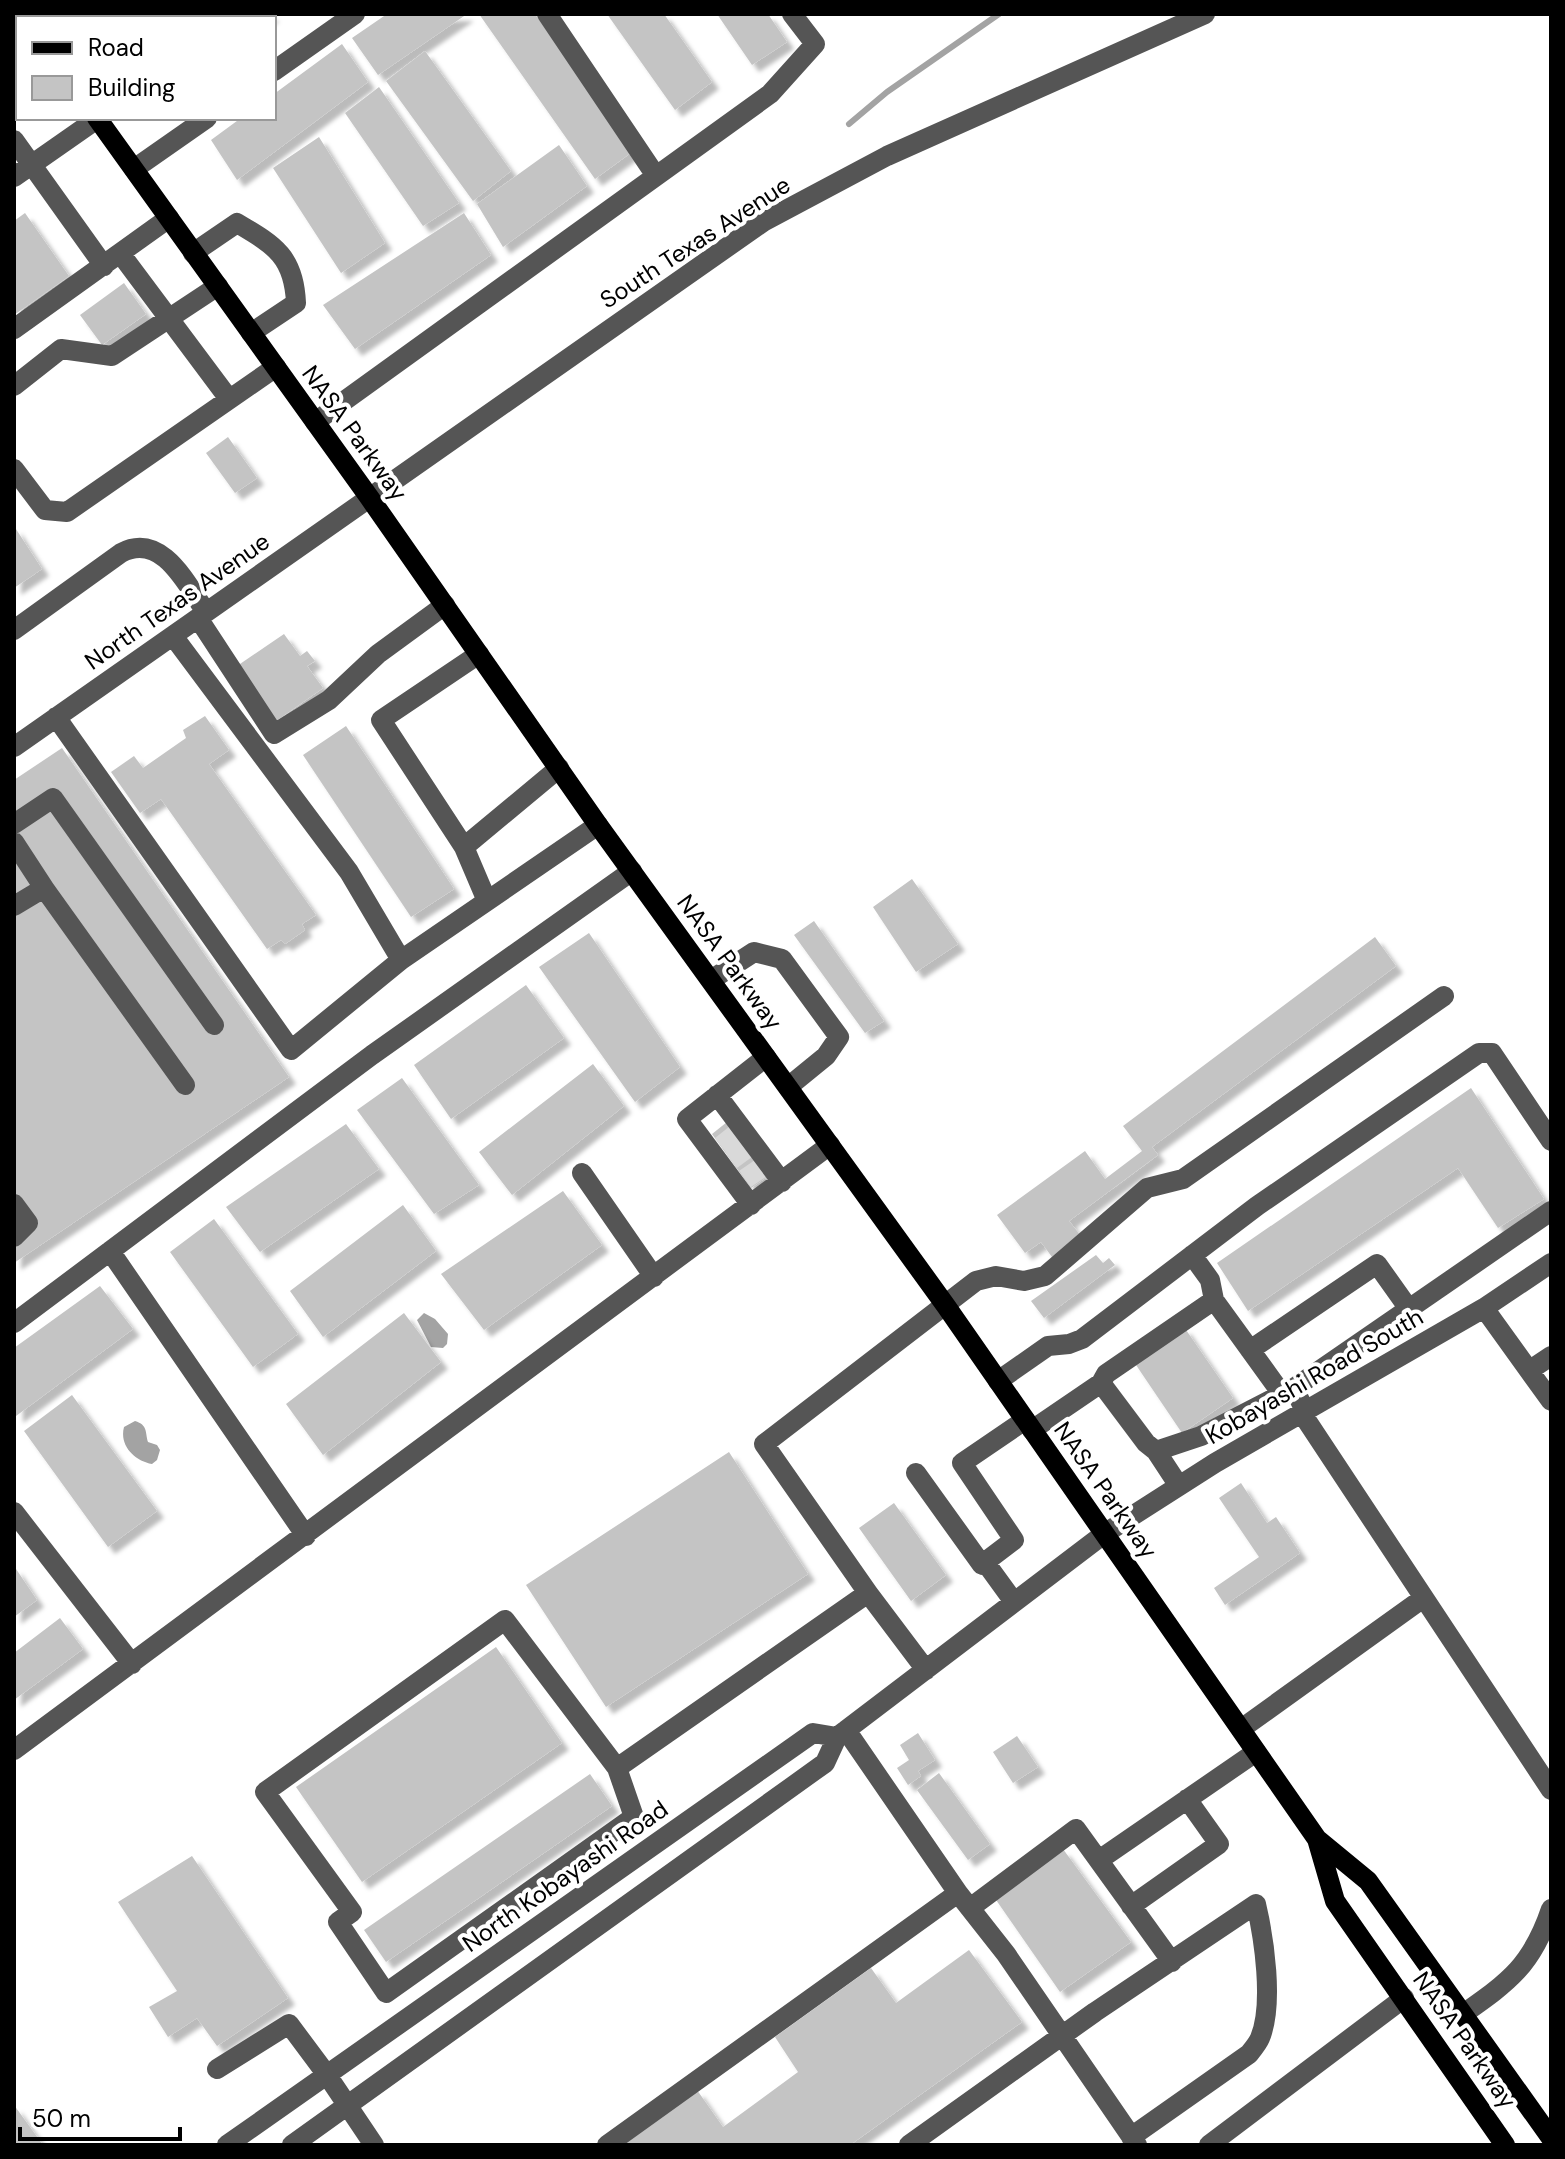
<svg xmlns="http://www.w3.org/2000/svg" width="1565" height="2159" viewBox="0 0 1565 2159" font-family="'DM Sans',sans-serif">
  <defs>
    <filter id="shadow"><feDropShadow dx="7" dy="7" stdDeviation="2" flood-color="#0004"/></filter>
  </defs>
  <rect width="100%" height="100%" fill="#fff"/>
  <path fill="#a3a3a3" d="M424 1313 435 1319 448 1334 447 1344 443 1348 431 1347 417 1320Z
    M135 1421C148 1425 145 1432 148 1442L157 1445 160 1450 157 1460 152 1464C135 1461 119 1446 124 1427Z"/>
  <g fill="none" stroke-linecap="round" stroke-linejoin="round">
    <path stroke="#a3a3a3" stroke-width="6" d="M849 124 887 92 999 14"/>
  </g>
  <path fill="#c4c4c4" filter="url(#shadow)" d="M200 14H273L267 18H194Z
    M387 14H467L378 75 352 38Z
    M479 14H535L632 152 595 179Z
    M607 14H664L712 82 675 110Z
    M717 14H768L787 42 752 65Z
    M342 44 368 82 237 180 211 140 241 118H274V94Z
    M425 51 511 171 473 201 386 81Z
    M379 87 459 203 423 226 345 113Z
    M319 137 385 243 341 273 273 168Z
    M559 145 587 186 503 247 477 204Z
    M25 213 69 276 14 315V221Z
    M464 213 491 255 355 349 323 305Z
    M124 283 146 314 102 345 80 315Z
    M228 437 257 478 235 493 206 453Z
    M14 526 42 569 14 588Z
    M284 634 300 656 307 651 315 661 307 666 323 688 276 721 237 666Z
    M205 716 229 750 209 764 316 915 302 924 305 930 285 944 281 940 267 949 161 799 140 813 111 772 134 756 143 768 186 738 183 730Z
    M346 726 454 889 411 917 303 755Z
    M62 748 289 1077 14 1263V780Z
    M912 879 958 944 916 972 873 907Z
    M814 921 884 1021 865 1033 794 935Z
    M589 933 680 1067 635 1102 539 967Z
    M1375 937 1396 966 1152 1147 1158 1155 1069 1221 1081 1236 1052 1257 1041 1242 1025 1253 997 1215 1085 1151 1105 1179 1142 1151 1123 1126Z
    M526 985 564 1038 451 1119 414 1065Z
    M593 1064 624 1106 512 1195 479 1152Z
    M402 1078 479 1185 434 1214 357 1110Z
    M1471 1088 1544 1199 1498 1228 1458 1168 1248 1311 1217 1263Z
    M727 1122 767 1177 751 1188 712 1134Z
    M346 1124 379 1169 260 1252 226 1207Z
    M563 1191 602 1245 484 1330 441 1274Z
    M403 1205 436 1251 323 1337 290 1291Z
    M214 1219 298 1334 253 1367 170 1252Z
    M1096 1255 1103 1263 1109 1258 1115 1265 1044 1318 1031 1301Z
    M100 1286 133 1329 16 1416 14 1348Z
    M404 1313 441 1362 323 1455 286 1404Z
    M1184 1327 1233 1398 1182 1433 1134 1362Z
    M72 1395 157 1511 108 1547 24 1431Z
    M729 1452 808 1574 606 1707 526 1585Z
    M1241 1483 1267 1523 1276 1517 1300 1553 1225 1605 1214 1588 1259 1557 1219 1498Z
    M894 1503 946 1575 911 1601 859 1528Z
    M14 1566 37 1600 14 1617Z
    M60 1618 83 1649 14 1700V1653Z
    M496 1647 562 1743 362 1882 296 1787Z
    M918 1733 935 1760 918 1771 921 1776 908 1785 897 1768 909 1760 900 1745Z
    M1017 1736 1038 1767 1013 1783 993 1752Z
    M939 1773 990 1844 968 1860 917 1790Z
    M590 1774 612 1806 386 1962 364 1930Z
    M1063 1849 1131 1942 1060 1992 994 1897Z
    M192 1856 288 1998 217 2046 197 2018 168 2037 149 2007 177 1991 118 1902Z
    M969 1950 1022 2022 850 2145H619L697 2090 723 2127 798 2072 775 2037 871 1968 896 2003Z
    M14 2105 43 2145H14Z"/>
  <g fill="none" stroke-linecap="round" stroke-linejoin="round">
    <path stroke="#d9d9d9" stroke-width="20" stroke-dasharray="20 10" stroke-linecap="butt" d="M721 1146 736 1134
      M731 1160 746 1149
      M745 1179 761 1168"/>
    <path stroke="#555" stroke-width="20" d="M547 14 656 176
      M274 71 355 14
      M14 140 104 266
      M134 169 207 118
      M14 177 97 119
      M120 253 229 399
      M193 253 237 223C274 245 294 256 296 303L251 333
      M14 329 169 218
      M14 386 61 349 112 356 218 286
      M315 422 770 94 815 44 792 14
      M14 469 45 510 67 512 276 367
      M198 618 274 734 329 700 378 654 445 605
      M14 630 121 553C162 531 187 585 206 612
      M173 636 349 872 401 960
      M479 654 381 720 464 847 487 901
      M56 717 291 1050 401 960 598 825
      M14 747 763 222 887 156 1205 14
      M14 824 53 798 214 1025
      M14 842 44 888 14 906
      M464 847 559 768
      M44 888 185 1085
      M711 980 754 952 782 959 839 1037 826 1056 788 1087
      M717 1095 782 1182
      M582 1173 654 1277
      M14 1204 28 1223 14 1237
      M751 1205 687 1119 766 1057
      M110 1251 306 1536
      M1214 1300 1282 1394
      M1484 1308 1551 1401
      M14 1323 372 1055 632 871
      M1250 1350 1377 1264 1409 1309
      M1530 1370 1551 1356
      M998 1381 1048 1346 1069 1344 1082 1339 1257 1206 1479 1053H1492L1551 1141
      M1101 1383 1106 1374 1214 1300 1210 1280 1192 1255
      M1305 1411 1294 1388 1551 1211
      M1301 1412 1551 1790
      M1032 1430 1101 1383 1146 1443 1156 1451 1201 1436 1294 1388
      M1156 1451 1179 1486
      M916 1473 982 1565 985 1562
      M14 1512 132 1664
      M1014 1602 985 1562 1014 1540 962 1463 1025 1420
      M505 1620 617 1768 634 1817 386 1993 338 1922 352 1912 265 1792Z
      M926 1670 868 1593 764 1444 976 1281 996 1276 1024 1281 1045 1276 1147 1188 1183 1179 1444 996
      M1241 1729 1422 1599
      M846 1730 958 1893 1006 1954 1137 2145
      M14 1750 830 1145
      M617 1768 868 1593
      M1099 1860 1256 1752
      M1131 1906 1219 1844 1187 1799
      M970 1908 1076 1829 1172 1962
      M1463 2014C1510 1981 1532 1965 1551 1909
      M217 2069 289 2024 327 2075 374 2145
      M227 2145 813 1733 837 1737
      M292 2145 825 1763 837 1737 1104 1534 1215 1463 1484 1308 1551 1263
      M607 2145 958 1893
      M909 2145 1095 2012 1256 1904C1264 1938 1274 2004 1260 2038 1258 2043 1253 2049 1249 2054L1131 2137
      M1209 2145 1404 1998"/>
    <path stroke="#000" stroke-width="20" d="M22 14 25 18
      M97 118 369 497 598 825 946 1306 1317 1839 1368 1881 1551 2138
      M1317 1839 1335 1901 1505 2145"/>
  </g>
  <g text-anchor="middle" dominant-baseline="central" stroke-width="8" stroke-linejoin="round" paint-order="stroke">
    <g font-size="24" fill="#000" stroke="#fff">
      <text transform="translate(695 242) rotate(-33)">South Texas Avenue</text>
      <text transform="translate(355 433) rotate(54)">NASA Parkway</text>
      <text transform="translate(177 601) rotate(-35)">North Texas Avenue</text>
      <text transform="translate(730 962) rotate(54)">NASA Parkway</text>
      <text transform="translate(1314 1376) rotate(-30)">Kobayashi Road South</text>
      <text transform="translate(1106 1490) rotate(55)">NASA Parkway</text>
      <text transform="translate(565 1876) rotate(-35)">North Kobayashi Road</text>
      <text transform="translate(1465 2040) rotate(55)">NASA Parkway</text>
    </g>
  </g>
  <rect width="1565" height="2159" fill="none" stroke="#000000" stroke-width="32"/>
  <rect x="16" y="16" width="260" height="104" fill="#ffffff" stroke="#999999" stroke-width="2"/>
  <rect x="32" y="42" width="40" height="12" fill="#000000" stroke="#999999" stroke-width="2"/>
  <text x="88" y="56" font-size="24" fill="#000000">Road</text>
  <rect x="32" y="76" width="40" height="24" fill="#c4c4c4" stroke="#999999" stroke-width="2"/>
  <text x="88" y="96" font-size="24" fill="#000000">Building</text>
  <path d="M20 2127v12h160v-12" fill="none" stroke="#000000" stroke-width="4"/>
  <text x="32" y="2127" font-size="24" fill="#000000" stroke="#ffffff" stroke-width="6" paint-order="stroke">50 m</text>
</svg>
